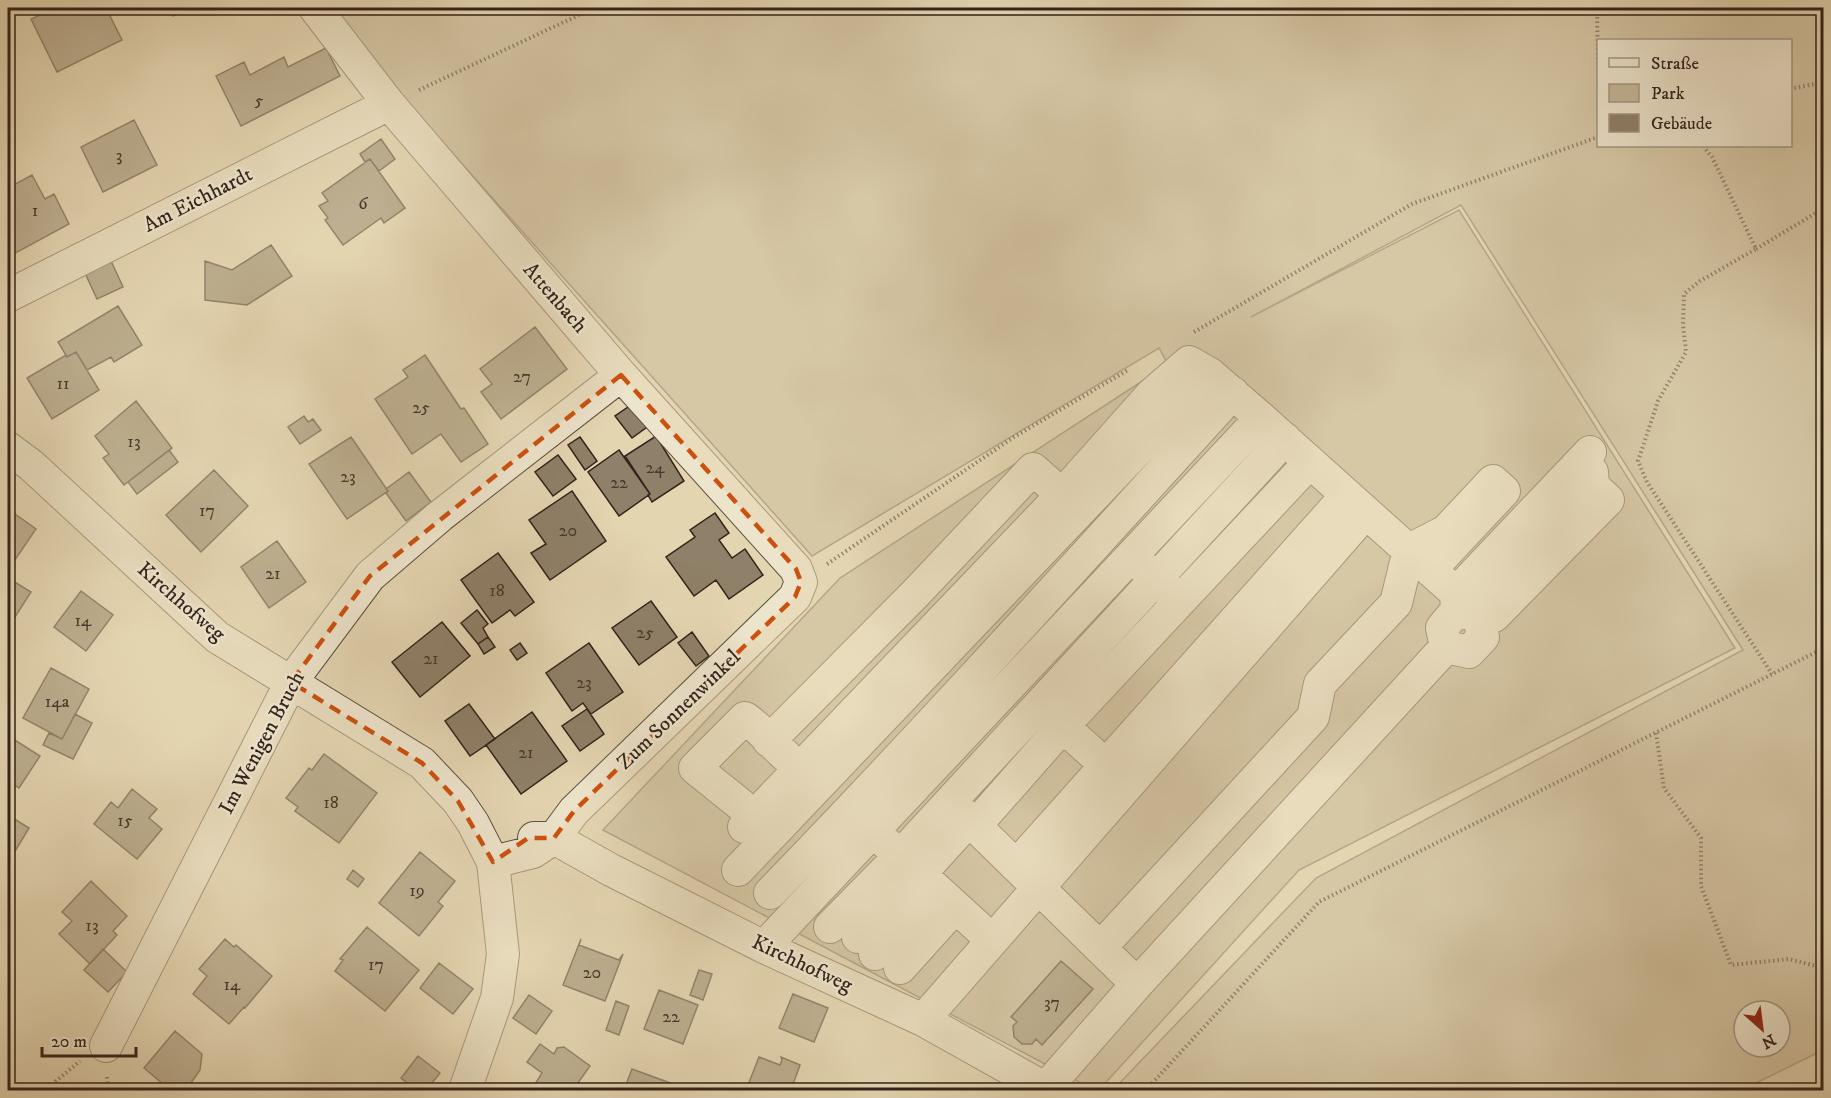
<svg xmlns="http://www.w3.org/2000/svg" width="1831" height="1098" viewBox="0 0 1831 1098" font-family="'IM FELL DW Pica',serif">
  <rect width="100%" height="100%" fill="#e4d5b1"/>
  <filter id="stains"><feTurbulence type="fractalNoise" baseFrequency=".00333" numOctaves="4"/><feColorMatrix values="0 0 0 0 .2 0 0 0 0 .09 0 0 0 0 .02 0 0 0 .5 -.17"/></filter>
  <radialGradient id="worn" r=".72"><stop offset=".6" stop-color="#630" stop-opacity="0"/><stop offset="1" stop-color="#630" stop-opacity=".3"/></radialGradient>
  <path fill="#c6b798" stroke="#7c6d5a" stroke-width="1.5" fill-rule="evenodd" d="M333 8H1823V1050L1742 1090H1113L1316 878 1743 650 1461 205 1251 317 1459 210 1735 648 1299 870 1099 1090H1094L603 830 840 578 1190 350 1166 361 1159 348 812 556 396 90ZM1598 40H1790V146H1598ZM1744 1011H1780V1047H1744Z"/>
  <path fill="#8f8069" stroke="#32231b" stroke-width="1.5" d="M56 8H106L122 40 57 72 31 19Z
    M168 8H188L173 16Z
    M326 48 340 76 241 126 216 76 244 62 250 75 284 57 288 67Z
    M134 120 157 165 103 192 81 147Z
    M381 139 395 159 379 171 370 159 365 162 360 154Z
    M370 159 405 208 384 223 381 218 343 245 325 220 328 218 319 206 328 201 322 193Z
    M32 175 45 199 54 194 69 224 8 257V188Z
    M271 245 292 276 247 305 205 300V261L232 270Z
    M111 261 123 287 97 299 85 273Z
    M118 306 142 345 114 362 111 357 87 370 76 352 67 357 58 342Z
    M535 327 567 369 501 419 481 392 492 384 480 369Z
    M76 352 99 390 52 419 27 378 66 355 67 357Z
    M425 355 461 409 464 408 488 444 461 462 441 434 412 454 375 399 408 377 403 370Z
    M136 401 172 448 124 485 103 458 109 454 95 436Z
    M631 405 647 427 632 438 615 416Z
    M304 416 308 422 313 419 321 430 300 444 288 427Z
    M656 436 684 481 652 502 648 495 650 494 625 456Z
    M351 437 388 491 347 519 309 464Z
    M580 437 597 461 585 470 568 445Z
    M169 450 178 462 137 494 128 482Z
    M619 450 650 494 619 516 588 472Z
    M558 455 576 479 553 496 535 472Z
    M214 470 248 506 201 552 166 515Z
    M409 472 431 502 406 521 386 493 388 491 386 489Z
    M572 491 606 541 550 580 531 553 546 544 529 520Z
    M8 509 36 529 8 570Z
    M715 513 729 533 719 540 732 558 745 549 763 575 729 599 716 580 694 596 666 557 695 537 690 530Z
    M277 541 306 582 269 608 241 567Z
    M498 553 534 602 515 616 510 610 492 623 461 580Z
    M8 578 31 592 15 617 8 613Z
    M81 591 113 615 86 651 54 627Z
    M651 601 677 637 639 665 612 628Z
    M477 610 488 624 483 628 488 637 478 644 461 623Z
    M442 622 470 656 420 697 392 662Z
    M692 632 709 656 696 666 678 643Z
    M488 637 495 647 484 654 478 644Z
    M520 643 527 653 517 660 510 650Z
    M589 643 623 692 591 714 583 703 572 711 546 673Z
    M51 668 89 689 62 739 23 718Z
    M469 704 495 739 470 756 445 721Z
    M587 709 604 734 580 751 562 726Z
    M532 712 567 761 521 794 486 745Z
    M75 714 92 723 73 759 43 745 49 733 62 739Z
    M10 737 40 756 19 788 8 781V741Z
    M324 754 377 793 339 843 295 811 298 807 286 798 309 768 312 770Z
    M132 789 157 809 149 818 162 829 137 859 94 824 111 802 118 808Z
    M8 815 29 828 8 863Z
    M420 852 455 881 438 902 443 906 419 936 379 903Z
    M353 870 364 879 358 887 347 879Z
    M91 881 127 916 113 931 117 935 90 964 59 934 72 921 62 912Z
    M367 927 419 970 385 1011 335 971 343 960 340 959Z
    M225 939 234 947 236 945 272 976 245 1008 244 1007 229 1024 193 994 207 976 199 969Z
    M581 939 579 945 619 960 623 954 605 1001 563 985Z
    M103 949 127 972 108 992 84 970Z
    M1061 961 1093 989 1042 1045 1036 1039 1032 1044H1022L1014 1037 1013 1026 1017 1022 1011 1017Z
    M439 963 473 989 453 1014 420 988Z
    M699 970 712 974 703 1000 690 995Z
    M659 990 698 1005 683 1044 644 1029Z
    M793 994 828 1008 814 1042 779 1028Z
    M529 995 552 1011 536 1034 513 1018Z
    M616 1001 629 1006 619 1035 606 1030Z
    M175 1031 202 1054 200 1070 186 1090H170L144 1068Z
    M540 1044 554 1054 557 1048 564 1047 590 1066 573 1090H534L532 1089 542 1073 527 1062Z
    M418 1056 440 1073 426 1090H416L401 1078Z
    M759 1057 780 1065 782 1060 781 1057 800 1065 791 1090H746Z
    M632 1069 673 1084 670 1090H624Z
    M382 1083 391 1090H376Z"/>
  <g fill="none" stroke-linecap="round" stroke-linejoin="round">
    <g stroke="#5e5040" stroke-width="34">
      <path id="minor" d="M315 8 389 104 621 375 796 569 801 582 795 597 574 811 554 838 533 852 493 862
        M8 296 389 104
        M8 448 31 465 217 637 422 763 458 801 473 823 493 862 503 954 497 998 465 1090
        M1581 462 1592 472 1593 486 1608 500 1494 616 1479 601 1593 486
        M1141 565 1180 601
        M1456 593 1590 452
        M1446 647 1469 652 1483 637 1479 616 1457 610
        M1048 713 1120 778
        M769 741 915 594 1033 469 1077 508
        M741 805 695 768 745 718C760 728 771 743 785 755
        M961 812 1137 984
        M975 826 1063 726 1310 462
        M744 827 1062 495 1152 394 1189 362 1210 374
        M534 838H554L611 870 764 947 923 1020 1048 1090
        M886 843 992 940
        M1016 866 1347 495
        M738 870 1210 374 1261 418 1456 593 1457 610 1442 628 1446 647 1137 984 1045 1089
        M770 893C928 730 1080 561 1233 393
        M830 927 900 856 1285 439
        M858 937 920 874 969 820
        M764 947 1261 418
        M1100 948 1313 717 1320 684 1396 603 1409 550 1446 531 1493 481 1504 491 1430 570
        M875 954 937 890
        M900 968 955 907
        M923 1020 1366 512
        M106 1046 291 682 370 576 440 516 621 375"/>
    </g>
    <path stroke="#32231b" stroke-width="4" stroke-dasharray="1.5 3" stroke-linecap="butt" d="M1597 8 1598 68
      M1790 89 1824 82
      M419 90 594 8
      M1703 146 1712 157 1756 249 1700 281 1684 294 1683 325 1686 352 1658 401 1638 461 1647 482 1772 674
      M1756 249 1824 208
      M1194 332 1412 204 1598 137
      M827 564 1014 437 1128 370
      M1656 733 1664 788 1701 838V886L1731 965 1789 959 1824 968
      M107 1077 108 1090
      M52 1090 56 1081 80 1061
      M1146 1090 1319 902 1824 648"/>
    <use href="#minor" stroke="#ede4cc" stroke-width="32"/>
  </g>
  <path d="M0 0H1831V1098H0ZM621 375 796 569 801 582 795 597 574 811 554 838H528L493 862 458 801 422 763 291 682 370 576Z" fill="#e4d5b1" fill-opacity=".55" fill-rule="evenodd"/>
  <path fill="none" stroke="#cd510e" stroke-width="4.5" stroke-dasharray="12 8" stroke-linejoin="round" d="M621 375 796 569 801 582 795 597 574 811 554 838H528L493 862 458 801 422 763 291 682 370 576Z"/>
  <g text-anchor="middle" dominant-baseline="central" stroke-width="5" stroke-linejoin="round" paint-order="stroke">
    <g font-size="18" fill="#493a2e">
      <text x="259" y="101">5</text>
      <text x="119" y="156">3</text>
      <text x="363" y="204">6</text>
      <text x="35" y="211">1</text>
      <text x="522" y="377">27</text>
      <text x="63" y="384">11</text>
      <text x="421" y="408">25</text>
      <text x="134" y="442">13</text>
      <text x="655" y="468">24</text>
      <text x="348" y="477">23</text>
      <text x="619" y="483">22</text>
      <text x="207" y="511">17</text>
      <text x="568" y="531">20</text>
      <text x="273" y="574">21</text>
      <text x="497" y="591">18</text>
      <text x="83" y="621">14</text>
      <text x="645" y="633">25</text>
      <text x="431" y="659">21</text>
      <text x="584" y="683">23</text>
      <text x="57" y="702">14a</text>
      <text x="526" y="753">21</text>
      <text x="331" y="803">18</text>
      <text x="125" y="821">15</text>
      <text x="417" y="891">19</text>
      <text x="92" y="926">13</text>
      <text x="376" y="965">17</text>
      <text x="592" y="973">20</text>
      <text x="232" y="985">14</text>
      <text x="1052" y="1003">37</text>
      <text x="671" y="1017">22</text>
    </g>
    <g font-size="21" fill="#32231b" stroke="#ede4cc">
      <text transform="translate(198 200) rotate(-27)">Am Eichhardt</text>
      <text transform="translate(555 298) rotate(49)">Attenbach</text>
      <text transform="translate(181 602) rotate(41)">Kirchhofweg</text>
      <text transform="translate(679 710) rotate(-44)">Zum Sonnenwinkel</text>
      <text transform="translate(262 743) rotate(-62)">Im Wenigen Bruch</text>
      <text transform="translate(802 964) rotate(25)">Kirchhofweg</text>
    </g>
  </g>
  <rect width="1831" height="1098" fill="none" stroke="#e4d5b1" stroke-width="30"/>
  <rect x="9" y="9" width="1813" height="1080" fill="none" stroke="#32231b" stroke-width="3"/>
  <rect x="15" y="15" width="1801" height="1068" fill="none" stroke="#32231b" stroke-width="1.5"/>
  <rect x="1597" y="39" width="195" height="108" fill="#ede4cc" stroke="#a29785" stroke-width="1.5"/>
  <rect x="1609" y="58" width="30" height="9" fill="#ede4cc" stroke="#a29785" stroke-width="1.5"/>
  <text x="1651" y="69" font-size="18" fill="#32231b">Straße</text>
  <rect x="1609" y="84" width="30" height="18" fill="#c6b798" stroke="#a29785" stroke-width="1.5"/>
  <text x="1651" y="99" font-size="18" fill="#32231b">Park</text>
  <rect x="1609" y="114" width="30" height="18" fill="#8f8069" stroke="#a29785" stroke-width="1.5"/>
  <text x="1651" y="129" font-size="18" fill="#32231b">Gebäude</text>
  <g transform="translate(1762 1029) rotate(152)"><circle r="28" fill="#ede4cc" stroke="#a29785" stroke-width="1.5"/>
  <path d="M0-4.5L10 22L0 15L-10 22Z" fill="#8f2418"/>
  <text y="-9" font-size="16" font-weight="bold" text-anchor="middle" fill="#32231b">N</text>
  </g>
  <path d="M42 1047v9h94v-9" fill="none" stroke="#32231b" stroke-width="3"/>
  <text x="51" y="1047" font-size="18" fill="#32231b" stroke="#ede4cc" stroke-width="4.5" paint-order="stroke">20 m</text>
  <rect width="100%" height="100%" filter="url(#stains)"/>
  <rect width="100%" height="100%" fill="url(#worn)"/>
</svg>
